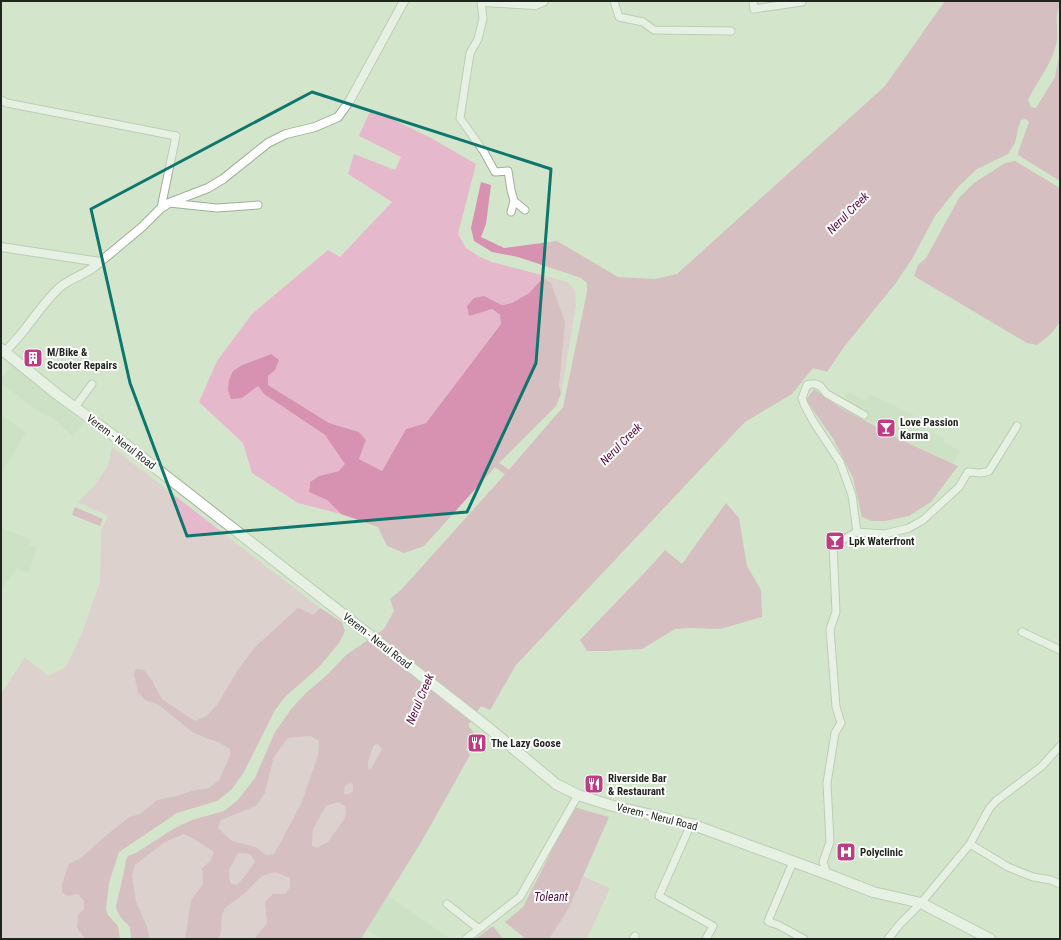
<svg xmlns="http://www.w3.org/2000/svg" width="1061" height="940" viewBox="0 0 1061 940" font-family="'Roboto Condensed',sans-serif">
  <rect width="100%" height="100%" fill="#d3e6cc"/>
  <path fill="#c6ddbd" d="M12 364 83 423 73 436 52 418 38 411 1 383V379Z
    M847 392 866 401 870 394 914 415 912 421 945 439 944 442 960 451 953 464 938 456 901 440 839 407Z
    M1 414 26 433 1 474Z
    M1 528 31 539 29 545 37 547 29 573 17 569 1 589Z
    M388 896 451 939H381L367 930Z"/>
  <path fill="#e6b8cc" d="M371 109 431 138 476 164 458 234 466 248 480 257 492 262 568 282 575 291 576 306 561 394 543 278 529 293 512 303 502 305 484 296 491 309 500 315 501 324 426 423 406 429 382 471 359 459 366 440 359 432 329 423 268 385V376L275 370 271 354 242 365 233 371 242 398 258 386 264 394 325 435 346 464 339 471 319 476 310 482 309 492 327 500 341 514 298 503 252 473 243 443 199 402 217 361 252 314 328 250 340 257 392 202 348 174 354 154 395 170 401 157 359 136Z
    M112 447 320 608 313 615 237 671 217 705 206 716 195 721 162 699 151 679 144 670 134 676 138 691 145 700 159 705 192 732 203 737 220 743 230 749V756L219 780 209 788 191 791 176 796 157 800 140 814 129 817 103 838 81 858 69 864 67 896 78 894 84 901V909L78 915 77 928 85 939H1V694L25 657 48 676 66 667 82 633 100 582 101 531 108 516 78 502 94 486 108 466Z
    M311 736 319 741 318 755 301 804 274 854 266 855 256 847 232 841 218 828 221 820 256 806 265 793 274 757 288 738Z
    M378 744 382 749 371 769 367 768 368 762 375 745Z
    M350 783 354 785 353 791 349 794H344L345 786Z
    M338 802 345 806 346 813 344 819 328 842 317 848 312 846 313 829 326 806Z
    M184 834 199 842 214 852 210 861 202 868 203 884 191 900 185 939H150L147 927 136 901 132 877 135 865 165 842Z
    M238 853 250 854 255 861 248 872 237 885 230 883 229 870Z
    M275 871 290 878V887L285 894H273L267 923 254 939H219L221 931 222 915 225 908 244 894 262 876Z
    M583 876 610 888 587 939H549L569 908Z"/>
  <path fill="#d791b1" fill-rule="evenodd" d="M945 1H1060C1060 7 1057 11 1057 16 1056 24 1058 33 1057 41 1053 63 1037 81 1028 100L1031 107 1036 108 1055 77 1060 53V181L1018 155 1019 150 1029 122 1026 119 1021 120 1018 129 1015 143 1008 154 977 169 958 187 935 216 912 259 895 284 844 347 827 372 813 368 792 394 745 422 516 665 490 710 481 706 468 725 476 736 466 749 470 755 423 839 361 939H254L267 923 265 902 273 894H285L290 887V878L275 872 262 876 244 894 225 908 222 915 221 931 219 939H185L191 900 203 884 202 868 210 861 214 852 199 842 184 834 165 842 135 865 132 876 136 901 147 927 150 939H131L130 927C124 921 117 915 116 906L124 872 126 860 128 856 136 853 173 829 192 820 224 811 238 800 255 778 275 732 292 708 306 693 328 674 346 655 384 629 394 611 390 599 401 590 507 472 563 407 587 292V283L581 278 518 257 492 252 474 241 471 228 481 182 491 185 486 224 481 237 504 248 557 241 618 277 655 279 677 274 885 86ZM311 736 319 741 318 755 301 804 274 854 266 855 256 847 232 841 218 828 221 820 256 806 265 793 274 757 288 738ZM378 744 382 749 371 769 368 768V762L374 745ZM350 783 353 785V791L349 794H344L345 786ZM338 802 345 806 346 813 344 819 328 842 317 848 312 846 313 829 326 806ZM238 853 250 854 255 861 248 872 237 885 230 883 229 870Z
    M1015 161 1060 188V322L1051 334 1037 345 1027 343 914 276 918 265 926 258 959 198 974 183 1005 163Z
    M543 278 551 283 565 322 559 385 561 394 556 406 497 465 424 546 404 553 387 546 378 527 341 514 327 500 309 492 310 482 319 476 339 471 345 464 325 435 264 394 258 386 242 398 231 399 228 390 229 380 233 371 242 365 271 354 279 360 275 370 268 376V385L329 423 359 432 366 440 359 459 382 471 406 429 426 423 501 324 500 315 492 309 469 316 467 306 474 298 484 296 502 305 512 303 529 293Z
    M814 389 839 407 901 440 958 466 931 502 909 516 885 521H872L862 517 853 478 834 440 806 400Z
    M726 503 739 518 747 566 761 590 762 617 720 629 692 628 675 629 642 649 607 651H587L580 640 649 568 665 550 682 564Z
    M75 507 103 519 100 526 72 515Z
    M298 608 313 615 320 608 342 622 345 631 339 643 320 666 285 697 275 710 244 772 232 789 217 801 177 813 119 852 109 883 106 909 108 915 118 926 120 939H85L77 928 78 915 84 909V901L78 894 67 896 62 892V884L69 864 81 858 103 838 129 817 140 814 157 800 176 796 191 791 209 788 219 780 230 756V749L220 743 203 737 192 732 159 705 145 700 138 692 134 675 136 669 144 670 151 679 162 699 195 721 206 716 217 705 237 671 255 647Z
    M574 807 609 817 569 908 549 939H526L505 922 523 907Z
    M493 926 503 939H475Z"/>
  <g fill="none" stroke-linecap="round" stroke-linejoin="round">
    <path stroke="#d791b1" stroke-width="6" d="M497 465 507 472"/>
    <g stroke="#9eb098" stroke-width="9">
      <path id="minor" d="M481 1 483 19 478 39 470 53 460 118 484 152 495 172 508 171 511 190 514 201 525 210
        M614 1 619 17 643 22 654 30 731 31
        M753 1 754 9 802 2V1
        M1 100 7 103 176 136 161 208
        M169 203 217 208 258 205
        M511 212 514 201
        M75 407 92 384
        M857 532 885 534 909 528 923 520 959 487 968 472C978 472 980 475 989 471L1017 426
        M1022 632 1060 650
        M691 824 659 896 713 926 706 939
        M970 844 1008 867 1033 877 1051 880 1060 884
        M793 862 768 921 772 923 778 925 804 939
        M827 874 823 862 830 842 827 783 835 733 841 723 836 707 830 629 836 612 833 545 857 532 852 495 840 462 813 421 804 404 802 398 807 385 811 384H816L820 386 827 394 864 415
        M447 904 479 929
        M466 939 520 897 578 795
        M633 939 635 936
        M888 939 900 924 921 903 970 844 989 809 996 801 1042 766 1060 746"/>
    </g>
    <g stroke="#9eb098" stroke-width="10">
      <path id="tertiary" d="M1 247 100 262 142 227 161 208 169 203 208 188 223 179 268 143 286 134 315 127 338 117 349 102 404 1
        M5 352C12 344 19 337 25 329 36 315 46 300 59 288 71 277 89 274 100 262"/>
    </g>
    <g stroke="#9eb098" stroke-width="12">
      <path id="secondary" d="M483 1 535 4 543 1
        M1 349 58 395 125 444 490 729 556 784 578 795 613 806 691 824 827 874 873 892 921 903 990 939"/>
    </g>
    <use href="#minor" stroke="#fff" stroke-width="7"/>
    <use href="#tertiary" stroke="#fff" stroke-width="8"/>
    <use href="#secondary" stroke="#fff" stroke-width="10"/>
  </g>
  <path d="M0 0H1061V940H0ZM312 92 551 169 536 363 467 512 187 536 130 383 91 209Z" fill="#d3e6cc" fill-opacity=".55" fill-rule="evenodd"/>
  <path fill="none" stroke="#0f766e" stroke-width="3" stroke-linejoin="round" d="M312 92 551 169 536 363 467 512 187 536 130 383 91 209Z"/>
  <defs>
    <g id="building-square" transform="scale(1)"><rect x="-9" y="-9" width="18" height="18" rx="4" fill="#bf3c84" stroke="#fff"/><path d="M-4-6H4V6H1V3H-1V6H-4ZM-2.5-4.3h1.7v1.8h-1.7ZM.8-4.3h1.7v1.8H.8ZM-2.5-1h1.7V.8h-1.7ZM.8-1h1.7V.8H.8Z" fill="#fff"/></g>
    <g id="bar-square" transform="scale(1)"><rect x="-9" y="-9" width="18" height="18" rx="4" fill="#bf3c84" stroke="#fff"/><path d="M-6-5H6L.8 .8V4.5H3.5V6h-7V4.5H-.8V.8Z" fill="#fff"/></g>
    <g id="restaurant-square" transform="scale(1)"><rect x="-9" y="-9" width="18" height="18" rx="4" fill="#bf3c84" stroke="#fff"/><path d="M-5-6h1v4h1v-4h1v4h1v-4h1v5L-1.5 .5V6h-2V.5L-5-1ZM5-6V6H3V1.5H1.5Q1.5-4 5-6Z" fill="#fff"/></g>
    <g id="hospital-square" transform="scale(1)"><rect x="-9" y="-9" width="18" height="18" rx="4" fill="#bf3c84" stroke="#fff"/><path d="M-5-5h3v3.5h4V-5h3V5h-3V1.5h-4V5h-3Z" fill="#fff"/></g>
  </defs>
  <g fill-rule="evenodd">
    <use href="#building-square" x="33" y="358"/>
    <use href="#bar-square" x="886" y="428"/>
    <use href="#bar-square" x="835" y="541"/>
    <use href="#restaurant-square" x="477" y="743"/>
    <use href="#restaurant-square" x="594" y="784"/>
    <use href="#hospital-square" x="846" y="852"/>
  </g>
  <g text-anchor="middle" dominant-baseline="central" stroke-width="4" stroke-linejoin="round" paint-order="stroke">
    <g font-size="11" font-weight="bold" fill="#1f261d" stroke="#fff" text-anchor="start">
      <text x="47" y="352">M/Bike &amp;<tspan x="47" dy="13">Scooter Repairs</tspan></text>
      <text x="900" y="422">Love Passion<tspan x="900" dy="13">Karma</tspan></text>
      <text x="849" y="541">Lpk Waterfront</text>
      <text x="491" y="743">The Lazy Goose</text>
      <text x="608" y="778">Riverside Bar<tspan x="608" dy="13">&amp; Restaurant</tspan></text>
      <text x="860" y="852">Polyclinic</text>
    </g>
    <g font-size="11" fill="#1f261d" stroke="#fff">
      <text transform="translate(121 442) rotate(37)">Verem - Nerul Road</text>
      <text transform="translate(377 641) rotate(38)">Verem - Nerul Road</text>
      <text transform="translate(657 817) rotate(14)">Verem - Nerul Road</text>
    </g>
    <g font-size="12" font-style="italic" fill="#5d0a3b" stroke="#fff">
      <text transform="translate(848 213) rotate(-45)">Nerul Creek</text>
      <text transform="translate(621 444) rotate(-45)">Nerul Creek</text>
      <text transform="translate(420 699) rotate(-67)">Nerul Creek</text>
      <text x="551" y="897">Toleant</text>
    </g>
  </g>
  <rect width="1061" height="940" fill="none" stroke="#1f261d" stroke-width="4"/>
</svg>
